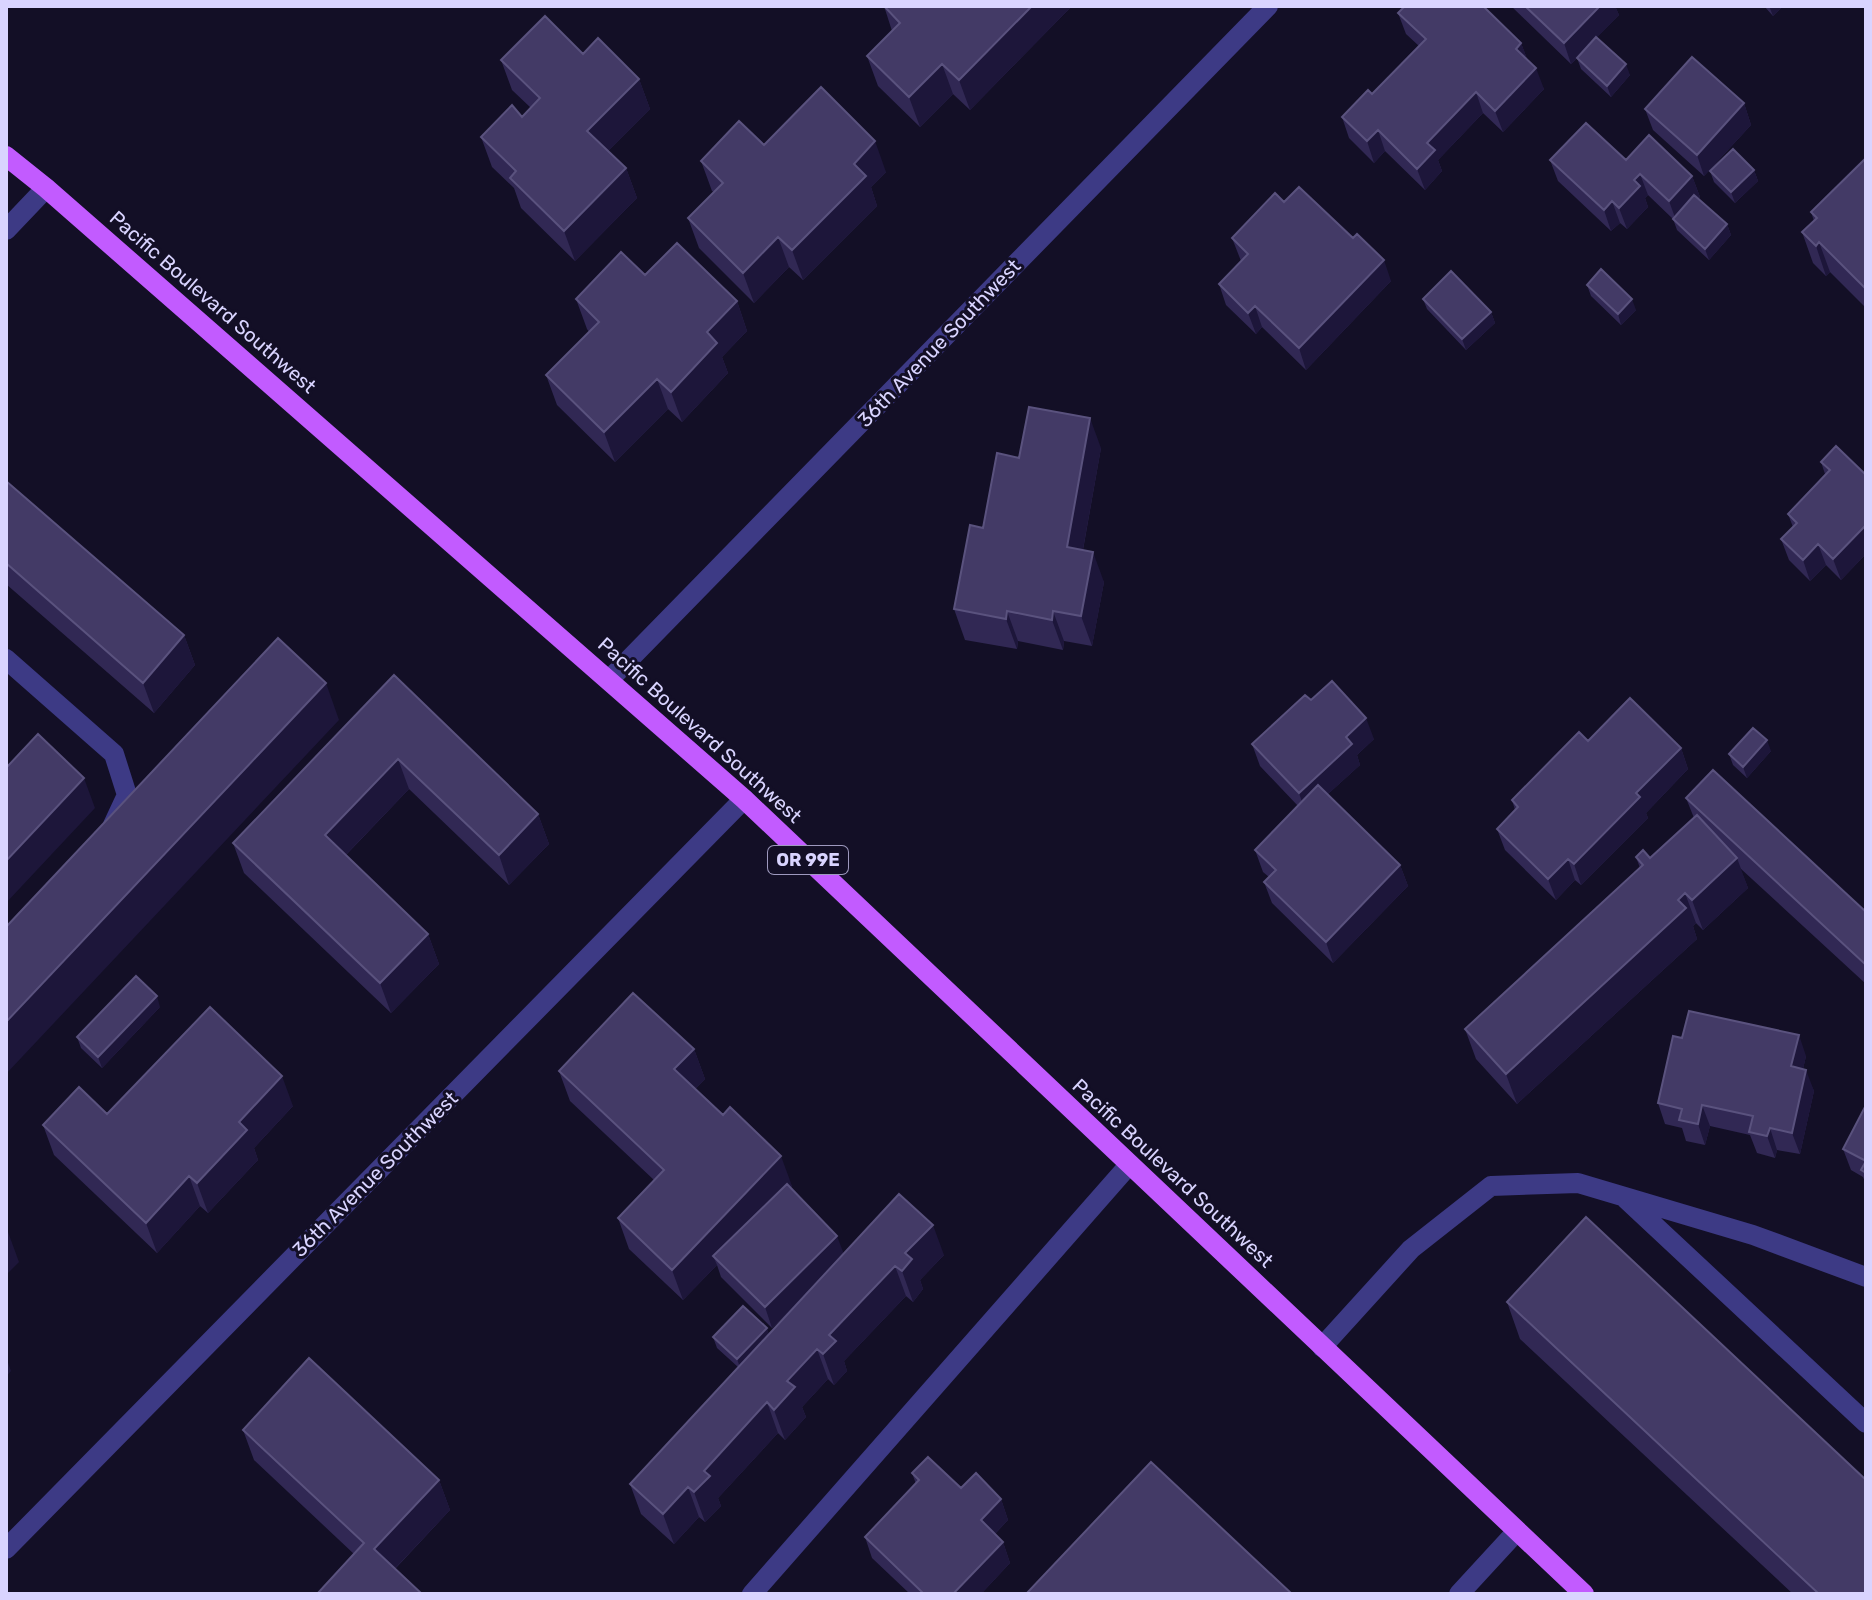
<svg xmlns="http://www.w3.org/2000/svg" width="1872" height="1600" viewBox="0 0 1872 1600" font-family="Rubik,sans-serif">
  <rect width="100%" height="100%" fill="#130f26"/>
  <g fill="none" stroke-linecap="round" stroke-linejoin="round">
    <path stroke="#3d3a85" stroke-width="20" d="M6 230 46 188
      M6 659 114 754 127 795 113 825
      M1626 1199 1866 1423
      M1322 1347 1411 1249 1491 1186 1578 1183 1753 1235 1866 1277
      M752 1594 1129 1165"/>
    <path stroke="#3d3a85" stroke-width="20" d="M609 680 1268 6
      M6 1549 744 799
      M1459 1594 1517 1531"/>
    <path stroke="#c25bff" stroke-width="20" d="M6 156 46 188 744 799 1584 1594"/>
  </g>
  <path fill="#312854" d="M884 6H1072L970 110 953 94 920 127 878 86 867 56 892 31Z
    M1511 6H1615L1619 15 1597 37 1630 75 1611 97 1581 69 1577 58 1571 64Z
    M1764 6H1783L1773 16Z
    M1398 13 1521 43 1527 59 1544 89 1503 132 1483 113 1438 160 1442 171 1425 190 1385 151 1374 163 1349 138 1342 117 1372 94 1419 46 1406 34Z
    M583 54 639 79 650 109 608 151 626 168 637 198 575 261 521 208 514 188 492 167 481 137 522 117 531 108 512 90 501 60Z
    M1744 103 1751 125 1704 176 1653 130 1645 109Z
    M764 145 886 172 871 187 877 206 803 280 789 267 754 303 699 248 688 218 714 192 712 191 701 161Z
    M1866 158V308L1830 272 1826 276 1813 263 1802 232 1814 221 1811 212Z
    M1550 160H1626L1692 176 1700 197 1698 199 1727 224 1731 235 1709 260 1677 230 1673 219 1648 195 1645 198 1648 207 1627 229 1620 223 1611 231 1558 181Z
    M1754 170 1758 181 1735 203 1714 182 1710 171Z
    M1284 202 1391 281 1306 370 1262 327 1256 334 1226 305 1219 284 1241 261 1232 238Z
    M645 275 737 301 747 331 722 357 728 373 682 422 668 409 615 462 557 405 546 375 589 332 587 329 576 299Z
    M1587 285 1636 310 1621 325 1591 296Z
    M1423 299 1491 312 1495 323 1466 350 1427 309Z
    M1101 448 1083 550 1104 582 1092 646 1064 641 1063 650 1018 641 1017 649 965 640 954 609 983 528 1019 458Z
    M1821 462 1866 475V554L1841 580 1826 565 1810 581 1789 560 1781 539 1793 527 1788 514 1825 474Z
    M6 481 184 635 195 665 154 713 6 584Z
    M394 675 538 814 549 844 509 885 409 789 346 855 428 934 439 964 391 1013 244 873 233 843Z
    M1311 700 1374 739 1357 755 1360 765 1328 794 1400 865 1408 886 1333 963 1272 903 1264 882 1269 877 1263 872 1255 850 1298 806 1260 766 1252 744Z
    M1588 741 1681 748 1688 769 1646 813 1648 818 1581 885 1575 880 1556 900 1505 850 1497 829 1515 810 1512 800Z
    M1771 751 1747 778 1733 765 1729 754Z
    M1686 798 1866 912V984L1740 868 1748 888 1703 930 1696 923 1693 926 1697 939 1517 1104 1476 1059 1465 1029 1640 868 1636 857 1650 858 1694 818Z
    M160 1007 102 1068 81 1048 77 1037Z
    M1682 1038 1806 1056 1803 1069 1814 1091 1800 1154 1777 1150 1775 1158 1757 1153 1750 1135 1710 1126 1705 1145 1686 1141 1682 1128 1665 1124 1658 1103Z
    M694 1049 705 1079 695 1089 792 1186 790 1188 843 1254 944 1255 920 1280 923 1289 913 1302 906 1296 844 1361 847 1371 834 1385 828 1379 802 1407 806 1417 785 1440 778 1433 718 1498 721 1506 705 1522 699 1517 674 1544 641 1514 630 1484 738 1367 717 1348 713 1337 769 1334 795 1306 772 1328 721 1277 717 1265 683 1300 629 1249 618 1218 654 1180 570 1101 559 1071Z
    M1866 1105V1184L1863 1177 1851 1170 1843 1149Z
    M293 1106 254 1148 258 1160 208 1213 200 1206 157 1253 54 1155 43 1125 107 1114Z
    M1507 1302 1866 1594H1793L1520 1339Z
    M243 1430 439 1480 450 1510 395 1569 354 1554 254 1460Z
    M912 1473 961 1488 1001 1499 1008 1520 995 1534 1003 1542 1010 1563 981 1594H910L872 1558 865 1537 916 1484Z"/>
  <path fill="#1d163a" d="M1032 6H1072L970 110 959 80Z
    M1600 6H1615L1619 15 1571 64 1564 43Z
    M1769 6H1783L1773 16Z
    M1521 43 1529 64 1516 49Z
    M942 64 953 94 920 127 909 97Z
    M1626 64 1630 75 1611 97 1607 86Z
    M1536 68 1544 89 1503 132 1495 111Z
    M639 79 650 109 598 161 587 131Z
    M1476 92 1483 113 1438 160 1442 171 1425 190 1417 169 1427 143Z
    M1744 103 1751 125 1704 176 1697 155Z
    M1378 130 1385 151 1374 163 1367 141Z
    M875 141 886 172 871 187 877 206 803 280 792 250 854 164Z
    M626 168 637 198 575 261 564 231Z
    M1754 170 1758 181 1735 203 1731 192Z
    M1640 174 1648 195 1645 198 1648 207 1627 229 1619 208 1634 180Z
    M1692 176 1700 197 1677 223 1669 201Z
    M1612 201 1620 223 1611 231 1604 210Z
    M1727 224 1731 235 1709 260 1705 249Z
    M778 237 789 267 754 303 743 273Z
    M1819 242 1830 272 1826 276 1816 246Z
    M1384 260 1391 281 1306 370 1299 348Z
    M1632 299 1636 310 1621 325 1618 314Z
    M737 301 747 331 722 357 728 373 682 422 671 392 707 332Z
    M1255 306 1262 327 1256 334 1248 313Z
    M1491 312 1495 323 1466 350 1462 339Z
    M657 379 668 409 615 462 604 432Z
    M1090 418 1101 448 1078 577 1067 547Z
    M1866 525V554L1841 580 1833 559Z
    M1818 544 1826 565 1810 581 1803 560Z
    M1093 552 1104 582 1092 646 1081 616Z
    M1007 611 1018 641 1017 649 1006 619Z
    M1053 611 1064 641 1063 650 1052 620Z
    M184 635 195 665 154 713 143 683Z
    M326 683 339 720 6 1074V1022Z
    M1366 718 1374 739 1357 755 1360 765 1306 814 1299 793 1346 737Z
    M1767 740 1771 751 1747 778 1743 767Z
    M1681 748 1688 769 1646 813 1648 818 1581 885 1574 864 1636 793Z
    M398 759 409 789 336 865 325 835Z
    M84 778 95 808 6 903V861Z
    M538 814 549 844 509 885 499 855Z
    M1737 858 1748 888 1703 930 1692 900Z
    M1568 859 1575 880 1556 900 1548 879Z
    M1400 865 1408 886 1333 963 1326 942Z
    M1685 893 1696 923 1693 926 1697 939 1517 1104 1506 1074Z
    M428 934 439 964 391 1013 380 983Z
    M157 996 160 1007 102 1068 98 1057Z
    M1799 1035 1806 1056 1799 1087 1791 1066Z
    M694 1049 705 1079 685 1099 674 1069Z
    M1806 1070 1814 1091 1800 1154 1792 1133Z
    M282 1076 293 1106 254 1148 258 1160 208 1213 197 1183 239 1122Z
    M1702 1105 1710 1126 1705 1145 1698 1124Z
    M1770 1128 1777 1150 1775 1158 1767 1136Z
    M781 1156 792 1186 720 1262 713 1256 717 1265 683 1300 672 1270Z
    M189 1176 200 1206 157 1253 146 1223Z
    M933 1225 944 1255 920 1280 923 1289 913 1302 902 1271 905 1253Z
    M8 1232 19 1262 6 1275V1234Z
    M837 1236 845 1257 772 1328 765 1307Z
    M895 1266 906 1296 844 1361 847 1371 834 1385 823 1354 829 1335Z
    M767 1328 771 1339 741 1370 737 1359Z
    M817 1349 828 1379 802 1407 806 1417 785 1440 774 1410 787 1381Z
    M6 1357 11 1371 6 1377Z
    M767 1402 778 1433 718 1498 721 1506 705 1522 694 1492 704 1471Z
    M439 1480 450 1510 385 1579 374 1549Z
    M688 1487 699 1517 674 1544 663 1514Z
    M1001 1499 1008 1520 988 1541 981 1520Z
    M1003 1542 1010 1563 981 1594H953Z"/>
  <path fill="#433a66" stroke="#5a527e" stroke-width="2" d="M884 6H1032L959 80 942 64 909 97 867 56 900 23Z
    M1405 6H1483L1521 43 1516 49 1536 68 1495 111 1476 92 1427 143 1435 150 1417 169 1378 130 1367 141 1342 117 1368 90 1372 94 1426 39 1398 13Z
    M1525 6H1600L1564 43Z
    M545 16 583 54 598 38 639 79 587 131 626 168 564 231 510 178 516 171 481 137 512 105 522 117 540 98 501 60Z
    M1596 37 1626 64 1607 86 1577 58Z
    M1692 57 1744 103 1697 155 1645 109Z
    M821 87 875 141 854 164 866 176 792 250 778 237 743 273 688 218 723 183 701 161 739 121 764 145Z
    M1586 123 1626 160 1649 135 1692 176 1669 201 1640 174 1634 180 1640 186 1619 208 1612 201 1604 210 1550 160Z
    M1733 149 1754 170 1731 192 1710 171Z
    M1866 158V289L1819 242 1816 246 1802 232 1817 218 1811 212Z
    M1299 187 1353 238 1357 234 1384 260 1299 348 1255 306 1248 313 1219 284 1248 254 1232 238 1275 193 1284 202Z
    M1694 195 1727 224 1705 249 1673 219Z
    M677 243 737 301 707 332 717 343 671 392 657 379 604 432 546 375 599 322 576 299 621 252 645 275Z
    M1601 269 1632 299 1618 314 1587 285Z
    M1451 271 1491 312 1462 339 1423 299Z
    M1029 407 1090 418 1067 547 1093 552 1081 616 1053 611 1052 620 1007 611 1006 619 954 609 970 525 983 528 997 453 1019 458Z
    M1836 446 1866 475V525L1833 559 1818 544 1803 560 1781 539 1797 523 1788 514 1830 470 1821 462Z
    M6 481 184 635 143 683 6 563Z
    M278 638 326 683 6 1022V927Z
    M394 675 538 814 499 855 398 759 325 835 428 934 380 983 233 843Z
    M1332 681 1366 718 1346 737 1352 744 1299 793 1252 744 1305 695 1311 700Z
    M1630 698 1681 748 1636 793 1640 797 1574 864 1568 859 1548 879 1497 829 1518 807 1512 800 1579 732 1588 741Z
    M1753 728 1767 740 1743 767 1729 754Z
    M38 734 84 778 6 861V768Z
    M1713 770 1866 912V965L1686 798Z
    M1318 785 1400 865 1326 942 1264 882 1276 870 1255 850Z
    M1697 815 1737 858 1692 900 1685 893 1678 900 1686 908 1506 1074 1465 1029 1643 865 1636 857 1643 850 1650 858Z
    M136 976 157 996 98 1057 77 1037Z
    M633 993 694 1049 674 1069 723 1115 730 1107 781 1156 672 1270 618 1218 664 1170 559 1071Z
    M210 1007 282 1076 239 1122 247 1130 197 1183 189 1176 146 1223 43 1125 79 1087 107 1114Z
    M1689 1011 1799 1035 1791 1066 1806 1070 1792 1133 1770 1128 1767 1136 1749 1132 1753 1116 1702 1105 1698 1124 1679 1120 1682 1109 1658 1103 1673 1036 1682 1038Z
    M1866 1105V1173L1861 1170 1866 1161 1843 1149Z
    M787 1184 837 1236 765 1307 713 1256Z
    M899 1194 933 1225 905 1253 912 1259 902 1271 895 1266 829 1335 836 1341 823 1354 817 1349 787 1381 795 1387 774 1410 767 1402 704 1471 710 1476 694 1492 688 1487 663 1514 630 1484Z
    M1586 1217 1866 1480V1594H1819L1507 1302Z
    M743 1306 767 1328 737 1359 713 1337Z
    M309 1358 439 1480 374 1549 422 1594H317L364 1543 243 1430Z
    M928 1457 961 1488 976 1473 1001 1499 981 1520 1003 1542 953 1594H924L865 1537 919 1480 912 1473Z
    M1151 1462 1292 1594H1026Z"/>
  <g text-anchor="middle" dominant-baseline="central" stroke-width="6" stroke-linejoin="round" paint-order="stroke">
    <rect fill="#130f26" stroke="#9e99be" stroke-width="2" x="768" y="846" width="80" height="28" rx="6"/>
    <g font-size="18" font-weight="bold" fill="#d9d4ff">
      <text x="808" y="860">OR 99E</text>
    </g>
    <g font-size="20" fill="#d9d4ff" stroke="#130f26">
      <text transform="translate(213 302) rotate(41)">Pacific Boulevard Southwest</text>
      <text transform="translate(939 343) rotate(-46)">36th Avenue Southwest</text>
      <text transform="translate(700 730) rotate(42)">Pacific Boulevard Southwest</text>
      <text transform="translate(1173 1173) rotate(43)">Pacific Boulevard Southwest</text>
      <text transform="translate(375 1174) rotate(-45)">36th Avenue Southwest</text>
    </g>
  </g>
  <rect width="1872" height="1600" fill="none" stroke="#d9d4ff" stroke-width="16"/>
</svg>
